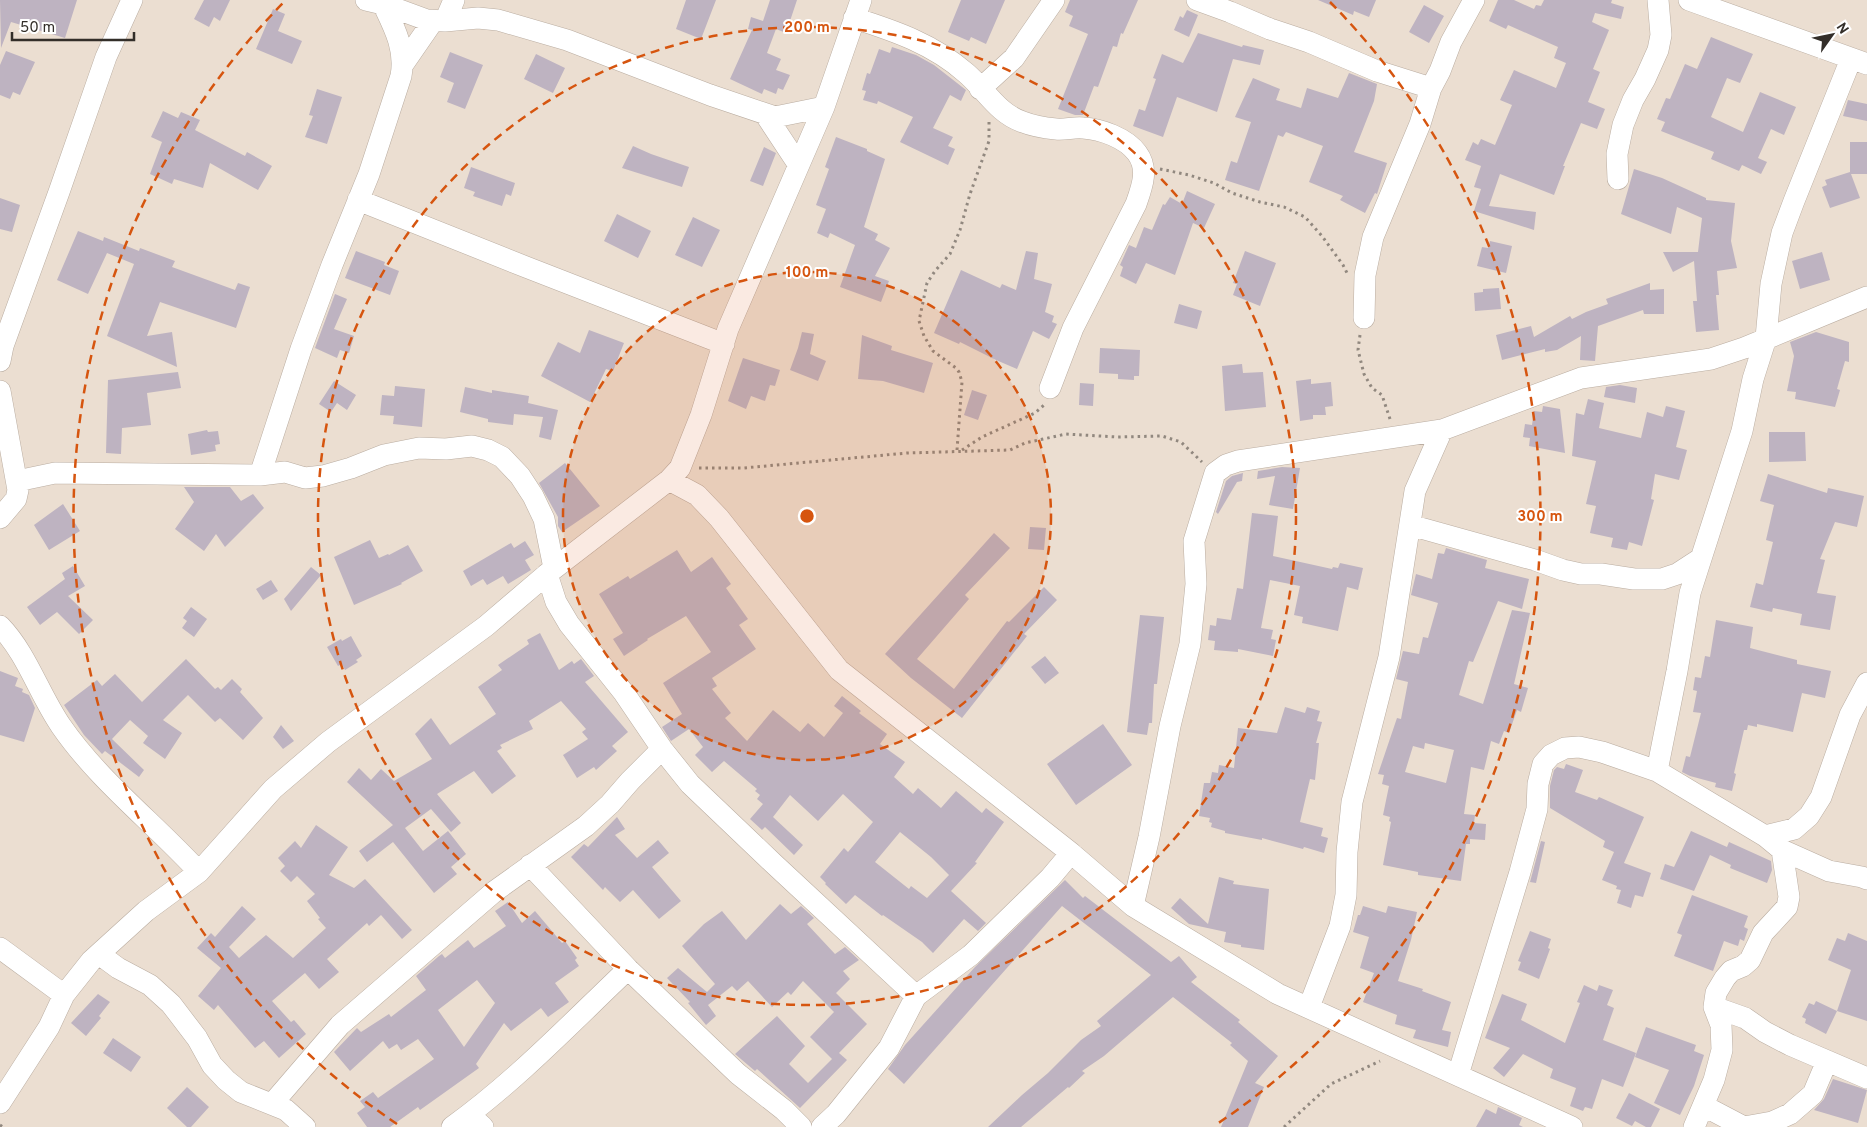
<svg xmlns="http://www.w3.org/2000/svg" width="1867" height="1127" viewBox="0 0 1867 1127" font-family="Overpass,sans-serif">
  <rect width="100%" height="100%" fill="#ebded1"/>
  <path fill="#beb3c1" fill-rule="evenodd" d="M0 0H77L65 38 11 22 1 48Z
    M204 0H230L220 21 214 17 209 27 194 19Z
    M686 0H716L701 39 676 29Z
    M770 0H797L786 33 776 29 767 53 781 59 776 70 790 75 783 90 778 88 776 94 764 89 762 94 730 79 752 30 748 29 751 17 763 21Z
    M961 0H1005L986 44 971 37 969 41 948 32Z
    M1070 0H1138L1123 34 1121 33 1117 47 1113 46 1098 87 1094 86 1083 115H1075L1058 109 1088 34 1069 26 1073 16 1065 12Z
    M1318 0H1376L1369 17 1354 11 1353 15Z
    M1498 0H1514L1534 9 1536 5 1541 6 1544 0H1612L1611 3 1624 7 1621 19 1595 13 1592 22 1609 30 1593 69 1600 72 1588 102 1605 109 1597 129 1581 123 1563 166H1565L1554 195 1500 174 1489 206 1536 212 1534 230 1474 211 1481 189 1474 187 1481 166 1465 160 1473 142 1478 145 1481 139 1495 145 1512 105 1500 100 1514 70 1556 88 1566 63 1554 58 1558 47 1508 25 1506 29 1489 21Z
    M1424 5 1444 16 1429 43 1409 32Z
    M273 9 285 14 278 31 302 41 292 64 256 49Z
    M1187 10 1198 15 1189 37 1174 30 1180 16 1183 18Z
    M1198 33 1242 47 1243 45 1264 50 1260 65 1233 59 1217 112 1177 97 1163 137 1133 126 1139 109 1145 111 1156 79 1153 78 1162 54 1183 63Z
    M1711 37 1753 54 1740 83 1727 78 1711 117 1743 132 1760 92 1796 107 1784 135 1771 129 1758 158 1767 162 1761 174 1742 165 1739 171 1711 159 1714 152 1661 131 1665 122 1657 119 1666 98 1670 99 1685 64 1697 69Z
    M892 47 916 55 934 65 966 90 961 101 950 95 933 128 953 137 948 146 955 149 948 165 900 142 913 117 878 101 877 104 863 100 866 91 862 90 867 73 870 74 879 49 890 53Z
    M6 51 35 62 20 95 13 92 10 99 0 95V65Z
    M450 52 483 65 465 109 447 102 454 83 440 77Z
    M536 54 565 68 553 93 524 79Z
    M1349 73 1377 84 1374 101 1354 152 1387 163 1377 194 1375 193 1365 213 1340 200 1343 196 1309 182 1323 146 1286 132 1283 137 1278 135 1259 191 1225 180 1231 161 1237 163 1251 122 1235 117 1253 78 1280 89 1276 100 1301 108 1307 88 1338 98Z
    M317 89 342 97 327 144 305 137 313 116 309 115Z
    M1848 100 1867 104V121L1843 116Z
    M163 111 178 118 181 112 200 120 195 130 245 156 247 152 272 166 258 190 210 163 203 188 174 179 172 184 150 174 162 142 151 137Z
    M836 137 867 149V151L885 159 864 227 878 234 875 240 890 248 875 276 889 281 881 302 840 287 855 245 830 233 828 238 817 233 826 209 816 205 829 169 825 167Z
    M1850 142H1867V174H1851L1860 198 1830 208 1822 187 1827 185 1825 180 1850 172Z
    M633 146 651 154 689 167 682 187 622 168Z
    M764 147 776 153 763 186 750 181Z
    M471 167 515 183 511 196 506 194 502 206 473 196 475 192 464 188Z
    M1634 169 1662 178 1706 198V200L1735 203 1731 241 1737 268 1717 271 1719 295H1716L1719 330 1696 332 1693 301H1697L1694 261 1673 272 1663 252H1698L1702 218 1677 207 1671 234 1621 214Z
    M1187 191 1215 204 1204 228 1193 223 1175 275 1146 263 1136 284 1120 276 1123 267 1120 265 1129 245 1136 248 1144 227 1152 230 1163 204 1165 205 1170 197 1182 204Z
    M0 198 20 205 12 232 0 229Z
    M617 214 651 231 638 258 604 241Z
    M693 217 720 230 702 267 675 255Z
    M78 231 103 241 104 237 139 251 140 248 175 261 172 267 235 290 238 283 250 287 236 328 160 302 147 336 172 332 177 367 107 336 134 264 107 253 88 294 57 280Z
    M1490 241 1512 246 1506 273 1477 266 1482 247 1488 248Z
    M356 251 385 262 384 265 399 271 390 295 345 278Z
    M1026 251 1038 253 1034 279 1052 284 1045 312 1054 316 1052 322 1057 324 1049 339 1033 331 1017 369 996 360 960 342 959 344 934 333 961 270 1000 288 1002 284 1016 290Z
    M1245 251 1276 263 1260 306 1233 295 1237 284 1233 283Z
    M1822 252 1830 280 1800 289 1792 261Z
    M1650 283V290L1664 289V314H1644L1643 310 1598 326 1595 361 1580 360 1581 336 1557 350 1545 352V349L1502 360 1496 335 1531 326 1534 337 1570 316 1572 319 1586 312 1608 304 1606 299Z
    M1499 288 1501 309 1475 311 1474 293 1483 292V289Z
    M335 294 347 299 334 329 354 336 349 353 340 350 337 358 315 348Z
    M1179 304 1202 311 1197 329 1174 323Z
    M589 330 624 343 613 371 606 369 590 402 541 376 558 342 580 353Z
    M802 332 814 334 810 354 826 361 818 381 790 370 798 348Z
    M1816 332 1849 342V362L1845 361 1837 389 1840 390 1835 407 1795 399 1796 392 1787 391 1794 356 1790 342Z
    M862 335 892 346 891 350 933 363 924 393 883 381 858 379Z
    M1100 348 1140 350 1139 376H1134V380L1118 379V374L1099 373Z
    M743 358 780 370 775 386 770 385 765 401 751 396 746 409 728 401Z
    M1242 364 1243 373 1263 372 1266 407 1225 411 1222 366Z
    M178 372 181 388 147 393 151 425 122 428 121 454 106 453 108 380Z
    M1311 379V384L1331 382 1333 406 1325 407 1326 415H1313V419L1300 421 1296 381Z
    M334 381 356 395 347 410 337 403 331 412 319 404Z
    M1080 383 1094 384 1093 406 1079 405Z
    M1620 385 1637 388 1635 403 1604 397 1606 387Z
    M395 386 425 389 422 427 393 424 394 416 380 415 382 395 394 396Z
    M465 387 492 393V390L529 396 528 403 558 410 551 440 539 437 543 417 514 414 513 425 488 422V419L460 412Z
    M972 390 987 395 978 420 964 415Z
    M1588 399 1604 403 1599 428 1641 438 1647 412 1663 417 1666 406 1685 411 1676 447 1687 450 1679 480 1655 474 1651 499 1654 500 1642 546 1629 542 1627 550 1611 547 1613 538 1590 533 1596 506 1586 504 1596 461 1572 456 1576 413 1584 415Z
    M1543 406 1560 409 1565 453 1529 446 1530 438 1523 437 1525 424 1532 425 1534 411 1542 412Z
    M207 430 208 432 218 431 220 444 215 445 216 451 191 455 188 434Z
    M1769 432H1805L1806 461 1769 462Z
    M565 463 600 506 562 532 558 526V517L539 483Z
    M1282 467 1300 468 1293 509 1269 505 1275 476 1257 479 1258 471Z
    M1243 473 1242 481 1237 482 1218 514 1216 512 1226 481 1232 476Z
    M1768 474 1827 493 1828 488 1864 496 1857 527 1835 522 1820 559 1825 560 1817 593 1836 596 1830 630 1800 625 1802 614 1773 608 1772 612 1750 607 1756 583 1763 585 1773 542 1766 540 1774 505 1760 501Z
    M184 487H230L241 501 253 494 264 508 225 547 216 534 204 551 175 529 194 502Z
    M63 504 80 531 49 550 34 525Z
    M1252 513 1278 516 1273 556 1332 569 1333 567 1338 568 1340 563 1363 568 1358 590 1347 587 1338 631 1302 623 1303 617 1294 615 1300 586 1270 580 1261 628 1273 630 1271 639 1276 640 1273 656 1238 649V652L1214 650 1215 641 1208 640 1210 625 1216 626 1217 618 1231 620 1237 588 1243 589Z
    M1030 527 1046 528 1044 550 1028 549Z
    M994 533 1010 548 965 595 969 599 917 659 954 689 1007 621 1009 622 1044 587 1057 600 1024 634 1027 636 962 718 911 678 885 654Z
    M370 540 379 558 388 554 389 555 408 545 423 571 401 583 402 584 354 605 334 557Z
    M525 541 534 555 525 560 531 570 508 584 503 576 487 585 483 579 471 586 463 571 511 543 514 548Z
    M1446 548 1487 560 1485 568 1529 579 1522 609 1498 601 1473 662 1469 661 1459 695 1483 704 1512 610 1530 613 1514 684 1528 688 1521 712 1517 710 1509 733 1504 731 1499 744 1491 741 1484 770 1471 767 1464 814 1475 815 1474 823 1486 824 1485 840 1470 839V844H1466L1461 881 1418 875V872L1383 865 1391 822 1389 821 1390 817 1383 815 1389 786 1382 784 1384 775 1378 774 1397 718 1401 719 1408 682 1396 679 1403 651 1419 654 1423 637 1428 638 1438 603 1411 595 1416 574 1432 579 1438 553 1444 554ZM1425 743 1454 750 1446 783 1405 772 1413 746 1424 749Z
    M677 550 691 572 712 557 731 584 726 588 748 619 739 625 756 649 712 678 717 686 712 689 731 713 725 718 747 741 773 710 800 732 808 723 824 737 843 713 834 706 842 696 861 711 859 713 887 734 880 744 905 762 894 777 913 794 918 788 941 808 956 791 982 813 986 808 1004 822 975 862 977 863 951 891 986 923 978 931 964 919 933 953 922 942 883 915 882 916 855 895 846 904 825 884 826 883 820 877 844 848 848 852 873 822 843 794 818 821 790 795 773 817 803 845 794 855 765 827 762 830 750 819 763 804 757 799 760 795 755 791 757 789 724 761 712 772 695 755 703 747 689 729 671 741 662 727 682 714 663 683 711 652 686 616 647 639 648 640 624 656 613 639 623 633 599 594 628 576 630 579ZM900 832 931 857 949 875 927 898 911 886 909 889 875 862Z
    M73 566 85 586 68 596 93 620 79 634 57 612 40 625 27 607 65 579 62 573Z
    M311 567 321 575 291 611 284 599Z
    M271 580 278 591 263 600 256 589Z
    M191 607 207 619 194 637 182 628 187 621 183 618Z
    M1140 615 1164 617 1157 684H1154L1152 723H1149L1147 735 1127 732Z
    M1716 620 1753 627 1750 648 1797 660V664L1831 671 1825 698 1802 693 1793 732 1757 724V727L1748 725 1747 730H1744L1734 773 1736 774 1732 791 1715 787 1716 783 1690 776 1682 772 1686 756 1690 757 1701 713 1693 712 1697 691 1693 690 1695 677 1701 678 1705 656 1710 657Z
    M540 633 559 670 572 661 574 664 581 659 594 676 585 682 628 732 612 746 617 751 596 770 594 767 577 778 563 755 588 739 582 732 586 729 561 701 529 721 533 729 500 745 502 748 497 751 516 776 492 794 474 771 437 794 461 823 451 832 431 809 405 828 423 851 448 831 466 854 451 867 457 874 434 893 393 842 367 862 359 851 393 825 347 782 359 768 371 780 381 769 394 781 432 759 415 734 431 718 450 745 496 714 478 687 502 670 498 665 529 644 527 640Z
    M351 636 362 656 356 660 358 662 345 670 342 664 338 666 327 647 341 639 342 641Z
    M1045 656 1059 673 1045 684 1031 667Z
    M186 659 215 689 218 687 221 690 232 679 242 689 240 692 263 718 243 740 220 718 215 722 188 695 163 720 182 733 165 759 143 743 148 736 130 720 112 739 144 770 139 777 105 751 102 754 84 735 64 705 97 680 102 686 115 674 142 702Z
    M0 671 18 678 15 686 23 689 22 692 29 695 35 708 24 742 0 735Z
    M1285 707 1305 713 1307 707 1320 711 1317 721 1322 722 1316 743H1319L1315 780 1310 779 1300 822 1323 828 1321 836 1328 838 1324 853 1304 847 1303 849 1262 838V840L1225 833V831L1211 827 1212 823 1209 822 1210 818 1199 816 1204 783H1210L1212 772 1218 773 1219 765 1234 768 1238 728 1277 733Z
    M1103 724 1132 765 1076 805 1047 764Z
    M281 725 294 741 283 749 273 737Z
    M1566 764 1583 770 1575 792 1597 800 1599 797 1644 817 1624 863 1651 873 1643 897 1635 895 1631 908 1617 903 1621 890 1616 889 1617 886 1602 880 1614 852 1603 847 1605 841 1550 808V786L1554 770 1557 767 1564 769Z
    M617 817 625 829 615 835 637 858 658 840 669 853 652 867 681 901 659 919 633 890 620 902 605 887 603 890 571 857 584 844 588 847Z
    M316 825 348 847 329 875 354 888 365 879 412 930 402 939 381 915 369 926 367 923 327 959 339 972 319 989 305 973 272 1001 291 1022 294 1020 306 1034 279 1058 264 1041 255 1048 218 1005 214 1010 198 996 221 968 197 948 211 933 215 937 242 906 256 919 229 947 239 958 266 935 293 958 326 928 318 919 320 918 307 901 315 894 297 876 291 882 280 871 285 866 278 858 295 841 301 848Z
    M1691 831 1727 847 1729 842 1771 861 1772 870 1767 883 1730 868 1731 865 1710 855 1694 891 1660 879 1665 864 1674 867Z
    M1541 841 1545 842 1536 883 1530 882Z
    M1219 877 1234 881 1233 884 1269 889 1264 950 1241 947V945L1224 942 1226 932 1189 924 1171 908 1180 898 1208 924Z
    M1065 880 1083 898 1085 896 1171 962 1179 956 1197 977 1191 982 1240 1020 1238 1022 1278 1056 1255 1083 1264 1087 1248 1127H1221L1248 1061 1230 1045 1232 1043 1173 997 1104 1056 1082 1071 1085 1073 1069 1088 1068 1087 1021 1127H988L1022 1095 1048 1073 1081 1040 1101 1026 1097 1021 1151 975 1062 906 904 1084 888 1069 905 1045 975 967Z
    M1692 895 1748 916 1744 927 1748 929 1744 941 1740 939 1738 946 1724 941 1713 971 1674 956 1682 935 1677 933Z
    M508 902 522 923 535 911 562 943 565 941 577 958 575 960 579 966 555 983 569 1002 548 1017 541 1008 511 1031 504 1023 476 1064 479 1068 420 1110 418 1107 390 1127H367L357 1113 365 1107 360 1101 373 1092 378 1098 434 1059 418 1039 401 1050 397 1044 389 1049 383 1041 350 1071 334 1052 357 1028 361 1032 389 1014 391 1017 426 990 416 976 439 956 442 954 445 958 468 940 474 948 506 926 495 911ZM477 980 495 1003 464 1047 438 1010Z
    M780 904 791 914 801 906 814 918 807 924 835 954 845 947 859 960 843 971 850 979 836 993 867 1024 839 1053 847 1060 800 1108 757 1069 755 1071 735 1054 777 1016 805 1046 789 1064 808 1083 832 1059 810 1037 834 1012 803 981 791 995 788 992 772 1007 748 981 737 991 732 986 708 1005 716 1016 706 1025 688 1003 690 1002 667 978 678 968 707 992 715 984 682 946 704 924 722 911 746 940Z
    M1363 906 1386 913 1388 906 1417 912 1411 940 1398 981 1423 989 1422 991 1451 1002 1442 1030 1451 1032 1448 1047 1413 1038 1416 1030 1395 1024 1397 1015 1363 1002 1374 973 1360 968 1369 937 1353 932 1358 915H1360Z
    M1530 931 1551 939 1548 948 1550 949 1539 979 1518 970 1521 962 1518 961Z
    M1848 933 1867 941V1021L1837 1011 1851 970 1828 960 1837 938 1845 941Z
    M1584 985 1597 991 1599 985 1613 990 1607 1005 1614 1008 1603 1040 1636 1053 1623 1087 1602 1079 1592 1109 1585 1107 1583 1111 1570 1106 1576 1088 1550 1078 1553 1069 1523 1054 1504 1077 1493 1068 1510 1048 1485 1038 1502 994 1527 1004 1521 1020 1565 1043 1580 1003 1577 1002Z
    M98 994 110 1002 99 1016 101 1018 86 1036 71 1023Z
    M1816 1001 1837 1011 1826 1034 1805 1023 1806 1019 1802 1017 1809 1003 1814 1005Z
    M1646 1027 1696 1045 1694 1051 1704 1055 1694 1086 1680 1115 1654 1103 1669 1070 1635 1057Z
    M113 1038 141 1057 131 1072 103 1053Z
    M1833 1079 1867 1090 1858 1123 1814 1110 1824 1099Z
    M187 1087 209 1107 191 1127H187L167 1108Z
    M1629 1093 1660 1109 1651 1127H1646L1635 1121 1632 1126 1616 1118Z
    M1498 1107 1522 1118 1519 1125 1523 1127H1476L1486 1109 1496 1114Z"/>
  <g fill="none" stroke-linecap="round" stroke-linejoin="round">
    <g stroke="#baada1" stroke-width="22">
      <path id="minor" d="M366 0 383 4 427 20 445 21 478 18 498 20 567 40 710 95 775 117 824 107
        M1197 0 1230 12 1270 29 1309 42 1377 71 1431 88
        M1689 0 1867 64
        M854 18C895 31 933 44 966 73 985 89 998 114 1023 122 1033 126 1046 128 1056 129 1065 130 1074 127 1083 128 1101 129 1126 138 1137 153 1149 169 1142 187 1136 204L1073 328 1050 388
        M445 21 454 0
        M404 63 433 21
        M980 89 1014 58 1054 0
        M765 114 798 164
        M1618 179 1617 154 1623 125 1633 100 1645 79 1658 50 1661 35 1658 0
        M358 200 526 267 724 344
        M1364 318 1365 275 1373 237 1420 124 1431 88 1440 71 1451 42 1474 0
        M0 361 3 346 59 192 106 57 132 0
        M0 391 18 490 16 499 0 518
        M260 475 301 349 332 265 369 174 401 76C406 49 394 27 383 4
        M669 480 697 495 719 518 839 670 1071 853 1133 906 1278 994 1572 1127
        M17 481 55 473 260 475 285 472 305 478 323 476 351 468 384 455 419 448 446 449 472 446 488 450 502 457 520 476 533 496 544 519 554 568
        M1410 525 1535 560 1563 570 1581 574H1601L1634 579H1662L1677 574 1700 559
        M547 574 556 602 569 624 624 693 662 749 690 784 774 864 916 996
        M0 626C27 654 39 694 61 726 99 781 154 823 199 872
        M1657 771 1677 671 1690 593 1742 431 1753 379 1766 338 1771 284 1782 233 1794 201 1851 59
        M1765 836 1794 829 1809 816 1821 797 1850 715 1867 683
        M530 865 628 969 738 1074 784 1110 801 1127
        M1133 906 1149 837 1170 726 1190 644 1196 584 1194 541 1215 473 1226 465 1238 461 1442 430 1581 378 1711 359 1744 348 1867 297
        M0 948 64 995
        M99 954 118 968 150 985 171 1004 197 1038 212 1065 226 1080 241 1092 286 1110 305 1127
        M1309 1007 1340 926 1346 895 1347 852 1352 802 1389 657 1415 491 1442 430
        M1714 1007 1745 1018 1765 1032 1790 1045 1867 1078
        M1458 1075 1520 872 1537 809 1538 784 1543 764 1551 755 1565 748 1579 747 1602 752 1657 771 1765 836 1782 850 1829 871 1862 877 1867 879
        M0 1103 49 1027 64 995 91 961 146 911 199 872 273 789 328 742 486 626 547 574 669 480 680 468 701 415 728 329 824 107 861 0
        M272 1104 340 1025 495 891 586 826 610 804 630 781 662 749
        M1704 1106 1744 1127
        M470 1115 483 1127
        M452 1127C516 1081 571 1023 628 969
        M822 1127 836 1114 889 1048 916 996 971 955 1050 878 1071 853
        M1694 1127 1714 1080 1722 1050 1721 1025 1714 1007 1716 993 1725 978 1731 971 1743 966 1750 960 1763 933 1787 907 1789 897 1782 850
        M1744 1127 1772 1122 1790 1114 1813 1094 1827 1061"/>
    </g>
    <path stroke="#91887f" stroke-width="3" stroke-dasharray="2.5 4" stroke-linecap="butt" d="M1160 169 1189 175 1214 183 1232 193 1260 202 1284 207 1305 217 1322 236 1343 265 1347 273
      M1360 335 1358 350 1364 374 1372 388 1382 395 1390 419
      M957 450 962 382 959 372 956 368 933 351 924 336 919 321 927 283 935 271 950 254 960 230 970 194 989 141V121
      M962 450 982 437 1035 413 1044 405
      M699 468H744L907 453 1010 450 1025 443 1066 434 1117 437 1162 436 1181 442 1202 462
      M0 1125 3 1127
      M1284 1127 1331 1084 1380 1061"/>
    <use href="#minor" stroke="#fff" stroke-width="21"/>
  </g>
  <circle cx="807" cy="516" r="244" fill="#d6550f" fill-opacity=".12"/>
  <g fill="none" stroke="#d6550f" stroke-width="2.5" stroke-dasharray="9 6">
    <circle cx="807" cy="516" r="244"/>
    <circle cx="807" cy="516" r="489"/>
    <path d="M397 1124A733 733 0 0 1 284 2M1330 2A733 733 0 0 1 1217 1124"/>
  </g>
  <circle cx="807" cy="516" r="8" fill="#d6550f" stroke="#fff" stroke-width="2.5"/>
  <g font-size="15" text-anchor="middle" font-weight="bold" fill="#d6550f" stroke="#fff" stroke-width="4" stroke-linejoin="round" paint-order="stroke">
    <text x="807" y="32">200 m</text>
    <text x="807" y="277">100 m</text>
    <text x="1540" y="521">300 m</text>
  </g>
  <g transform="translate(1832 35) rotate(57)" stroke="#ffffff" stroke-width="4" paint-order="stroke">
  <path d="M0-4L9 19L0 12L-9 19Z" fill="#332e29"/>
  <text y="-8" font-size="14" font-weight="bold" text-anchor="middle" fill="#332e29">N</text>
  </g>
  <path d="M12 32v8h122v-8" fill="none" stroke="#332e29" stroke-width="2.5"/>
  <text x="20" y="32" font-size="15" fill="#332e29" stroke="#ffffff" stroke-width="4" paint-order="stroke">50 m</text>
</svg>
